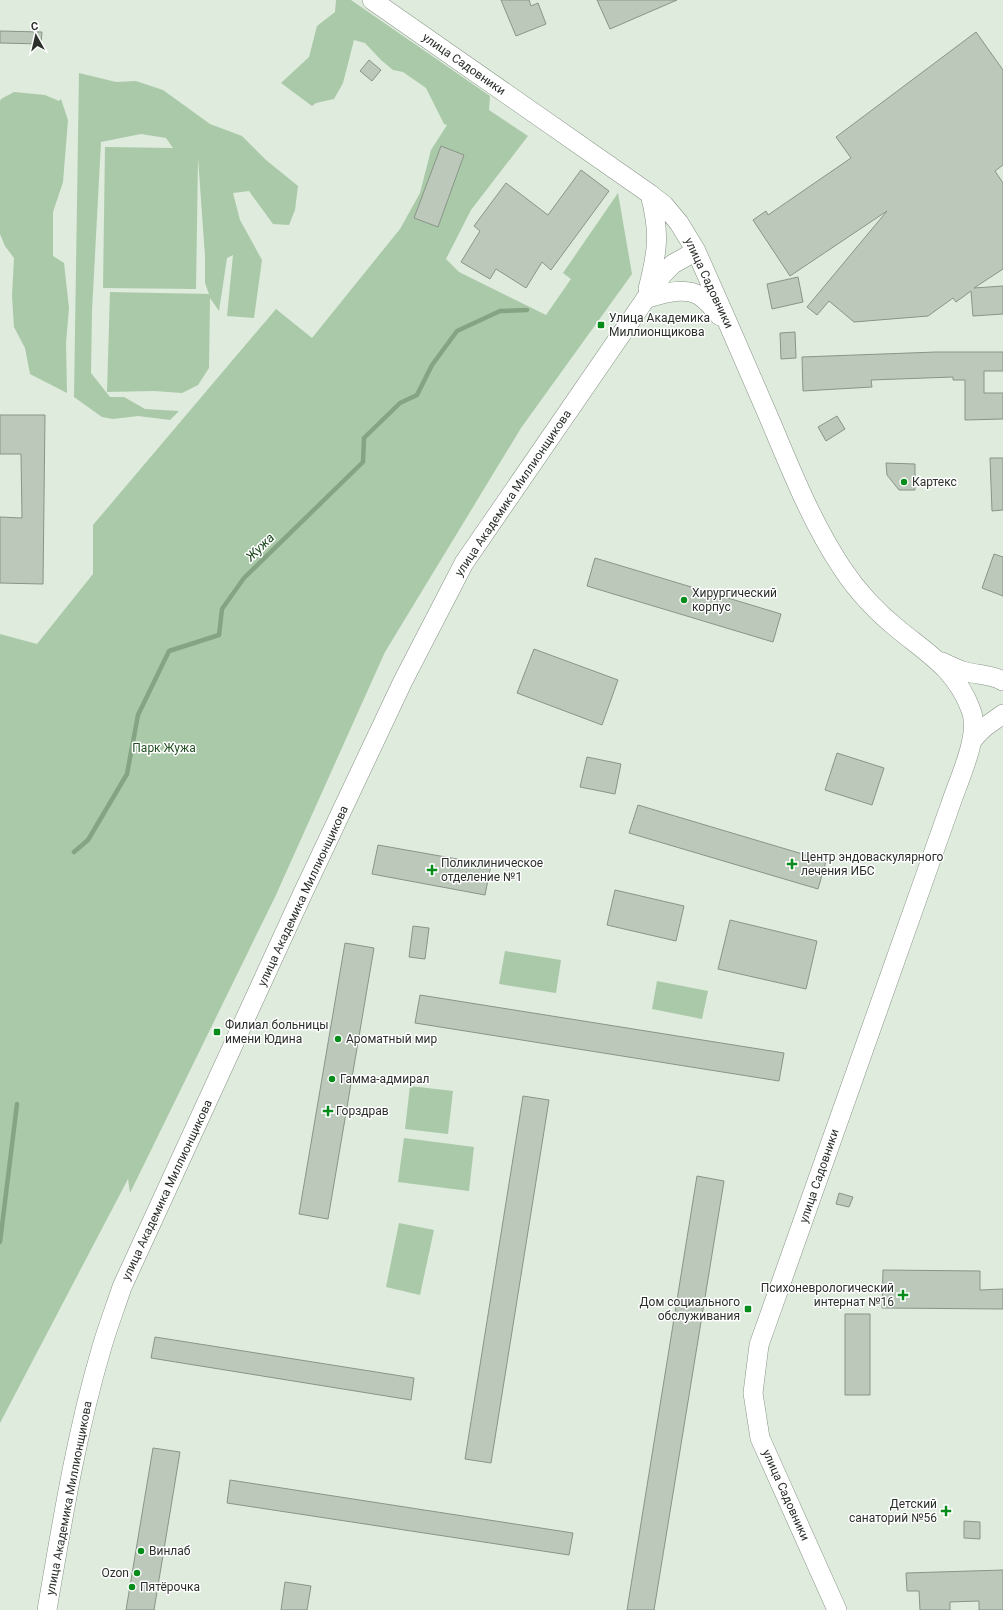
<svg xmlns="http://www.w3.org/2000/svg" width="1003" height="1610" viewBox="0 0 1003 1610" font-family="Roboto,sans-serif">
  <rect width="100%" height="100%" fill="#deebdd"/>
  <path fill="#aac9a8" d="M336 0H351L490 96 489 110 528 136 471 210 446 259 459 272 546 315 571 279 563 273 618 193 632 274 521 428 385 652 275 897 130 1193 128 1179 0 1423V634L37 644 93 574V525L276 309 312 338 400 229 420 193 431 150 447 125 444 124 426 88 403 72 393 70 381 60 365 43 354 40 343 83 334 99 316 103 312 106 281 83 309 57 317 26 335 12Z
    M79 73 116 82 136 81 163 90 210 124 242 136 266 160 298 186 295 210 289 225 273 224 249 191 233 193 240 220 262 260 254 318 227 316 233 255 227 258 219 311 210 298 209 368 198 385 182 393 154 391 107 392 110 292 209 294 205 283V256L198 158 196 289 103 288 105 147 173 148 166 138 141 134 101 142 92 311 91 373 110 397H124L145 409 179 411 170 420 138 416 113 419 102 417 74 397Z
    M14 92 45 95 59 101 61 99 68 120 63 182 53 212V256L64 263 69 308 66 343 67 393 30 374 25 348 14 327 12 296 14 258 5 246 0 234V101L1 99Z
    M505 951 561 960 556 993 499 984Z
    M657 981 708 991 702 1019 652 1009Z
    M410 1086 453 1091 448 1134 405 1129Z
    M404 1138 474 1147 469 1191 398 1182Z
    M399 1223 434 1230 420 1295 386 1287Z"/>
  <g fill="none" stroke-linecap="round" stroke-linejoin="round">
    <path stroke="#85a484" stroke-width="4.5" d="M74 852 88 840 127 774 138 715 169 651 219 635 222 609 244 578 363 462 364 438 400 403 417 395 432 365 457 331 500 311 527 310
      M0 1242 17 1104"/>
  </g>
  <path fill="#bbc8ba" stroke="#899588" d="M501 0H529L531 6 538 3 546 24 516 36Z
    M597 0H677L610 29Z
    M0 31 42 32 41 44 0 43Z
    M976 32 1003 70V165L995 171 1003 183V269L974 288 1003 286V314L973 316 971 291 956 302 953 298 928 316 854 322 829 301 817 315 807 307 887 211 790 276 753 220 766 211 768 215 851 158 836 137Z
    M369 60 381 70 372 81 360 71Z
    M441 146 464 155 438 227 414 218Z
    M581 170 609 191 551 270 542 262 526 288 496 269 490 279 461 262 480 231 474 226 506 183 548 215Z
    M798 277 803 302 772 309 767 284Z
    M795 332 796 358 781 359 780 333Z
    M936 352H1003V371H984V393H1003V419L965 420V380H953V377L871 380 872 387 803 391 802 357Z
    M0 415H45L43 584 0 583V517L22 518 21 454H0Z
    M837 416 845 429 826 441 818 427Z
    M990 458H1003V510L992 511Z
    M886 463 915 464V490H899L887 475Z
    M994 554 1003 557V596L982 588Z
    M595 558 781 614 773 642 587 586Z
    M534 649 618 680 602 725 517 693Z
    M837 753 884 768 872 805 825 790Z
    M587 757 621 764 615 794 580 787Z
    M638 805 826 861 818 889 629 833Z
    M378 845 491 865 485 895 372 874Z
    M615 890 684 906 676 941 607 925Z
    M730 920 817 941 806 989 718 969Z
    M413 926 429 928 425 959 409 957Z
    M345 943 374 948 328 1219 299 1214Z
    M420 995 784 1053 779 1081 415 1023Z
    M523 1096 549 1100 491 1463 465 1459Z
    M697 1176 724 1181 654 1610H627Z
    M839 1193 853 1197 849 1207 836 1204Z
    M883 1270 980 1271V1290L1003 1289V1309L882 1308Z
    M845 1314H870V1395H845Z
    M155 1337 414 1378 411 1400 151 1358Z
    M153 1448 180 1452 154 1610H126Z
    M230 1480 573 1533 569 1555 227 1503Z
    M964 1521 980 1522V1539L964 1538Z
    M1003 1570V1610H979V1601L950 1602V1610H920L919 1591H907L906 1573Z
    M285 1582 311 1586 307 1610H281Z"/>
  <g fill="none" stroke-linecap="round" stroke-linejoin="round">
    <g stroke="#879386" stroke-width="20">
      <path id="minor" d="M372 0 650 194 664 205 679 223 696 251C721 307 746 364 770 420 791 470 812 523 842 568 857 591 878 613 899 630 930 655 956 670 971 710 981 735 958 781 950 806L759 1345 753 1393 760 1438 837 1610
        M648 289C658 250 660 233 650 194
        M645 299C662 294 684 286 700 296 708 301 714 310 720 316
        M942 662C949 665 956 669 963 671 976 675 991 674 1003 681
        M972 741C981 728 991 723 1003 714
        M47 1610C62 1523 76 1435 101 1350 107 1329 115 1308 122 1287L302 895 403 681 464 563 662 275 673 264 696 251"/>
    </g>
    <use href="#minor" stroke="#fff" stroke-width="19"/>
  </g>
  <g fill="#068c1a" stroke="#fff" stroke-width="1.5">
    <rect x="597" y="321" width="8" height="8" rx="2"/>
    <circle cx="904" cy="482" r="4"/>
    <circle cx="684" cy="600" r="4"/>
    <path d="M790 858h4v4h4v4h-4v4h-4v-4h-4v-4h4z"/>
    <path d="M430 864h4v4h4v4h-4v4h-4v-4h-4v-4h4z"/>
    <rect x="213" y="1028" width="8" height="8" rx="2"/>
    <circle cx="338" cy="1039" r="4"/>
    <circle cx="332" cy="1079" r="4"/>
    <path d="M326 1105h4v4h4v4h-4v4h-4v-4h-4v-4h4z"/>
    <path d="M901 1289h4v4h4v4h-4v4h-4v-4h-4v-4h4z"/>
    <rect x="744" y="1305" width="8" height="8" rx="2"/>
    <path d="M944 1505h4v4h4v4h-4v4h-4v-4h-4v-4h4z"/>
    <circle cx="141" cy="1551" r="4"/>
    <circle cx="137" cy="1573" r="4"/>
    <circle cx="132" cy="1587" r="4"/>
  </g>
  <g text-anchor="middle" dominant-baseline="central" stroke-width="3" stroke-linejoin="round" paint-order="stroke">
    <g font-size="12" fill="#2b302b" stroke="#fff">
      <text transform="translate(464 64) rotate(35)">улица Садовники</text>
      <text transform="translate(709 283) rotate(65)">улица Садовники</text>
      <text transform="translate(513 493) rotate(-56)">улица Академика Миллионщикова</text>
      <text transform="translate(303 896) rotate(-65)">улица Академика Миллионщикова</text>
      <text transform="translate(819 1176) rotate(-71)">улица Садовники</text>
      <text transform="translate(167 1190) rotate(-65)">улица Академика Миллионщикова</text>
      <text transform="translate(786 1495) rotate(66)">улица Садовники</text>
      <text transform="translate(69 1498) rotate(-79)">улица Академика Миллионщикова</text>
    </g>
    <g font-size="12" fill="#2b302b" stroke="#fff" text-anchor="start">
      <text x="609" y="318">Улица Академика<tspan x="609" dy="14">Миллионщикова</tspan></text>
      <text x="912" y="482">Картекс</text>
      <text x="692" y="593">Хирургический<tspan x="692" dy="14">корпус</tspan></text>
      <text x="801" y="857">Центр эндоваскулярного<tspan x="801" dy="14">лечения ИБС</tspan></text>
      <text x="441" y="863">Поликлиническое<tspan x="441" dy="14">отделение №1</tspan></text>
      <text x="225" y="1025">Филиал больницы<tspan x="225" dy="14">имени Юдина</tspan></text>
      <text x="346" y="1039">Ароматный мир</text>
      <text x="340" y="1079">Гамма-адмирал</text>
      <text x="336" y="1111">Горздрав</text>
      <text x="894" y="1288" text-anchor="end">Психоневрологический<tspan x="894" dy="14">интернат №16</tspan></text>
      <text x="740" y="1302" text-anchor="end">Дом социального<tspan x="740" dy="14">обслуживания</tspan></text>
      <text x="937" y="1504" text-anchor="end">Детский<tspan x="937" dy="14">санаторий №56</tspan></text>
      <text x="149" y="1551">Винлаб</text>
      <text x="129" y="1573" text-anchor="end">Ozon</text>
      <text x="140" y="1587">Пятёрочка</text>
    </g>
    <g font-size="12" fill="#235023" stroke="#fff">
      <text x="164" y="748">Парк Жужа</text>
    </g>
    <g font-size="13" font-style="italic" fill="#1b481c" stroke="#fff">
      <text transform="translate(260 547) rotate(-44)">Жужа</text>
    </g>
  </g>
  <g transform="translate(36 36) rotate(352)" stroke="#ffffff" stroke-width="3" paint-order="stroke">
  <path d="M0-3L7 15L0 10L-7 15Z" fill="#2b302b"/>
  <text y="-6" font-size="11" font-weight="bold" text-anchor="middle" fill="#2b302b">С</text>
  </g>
</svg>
